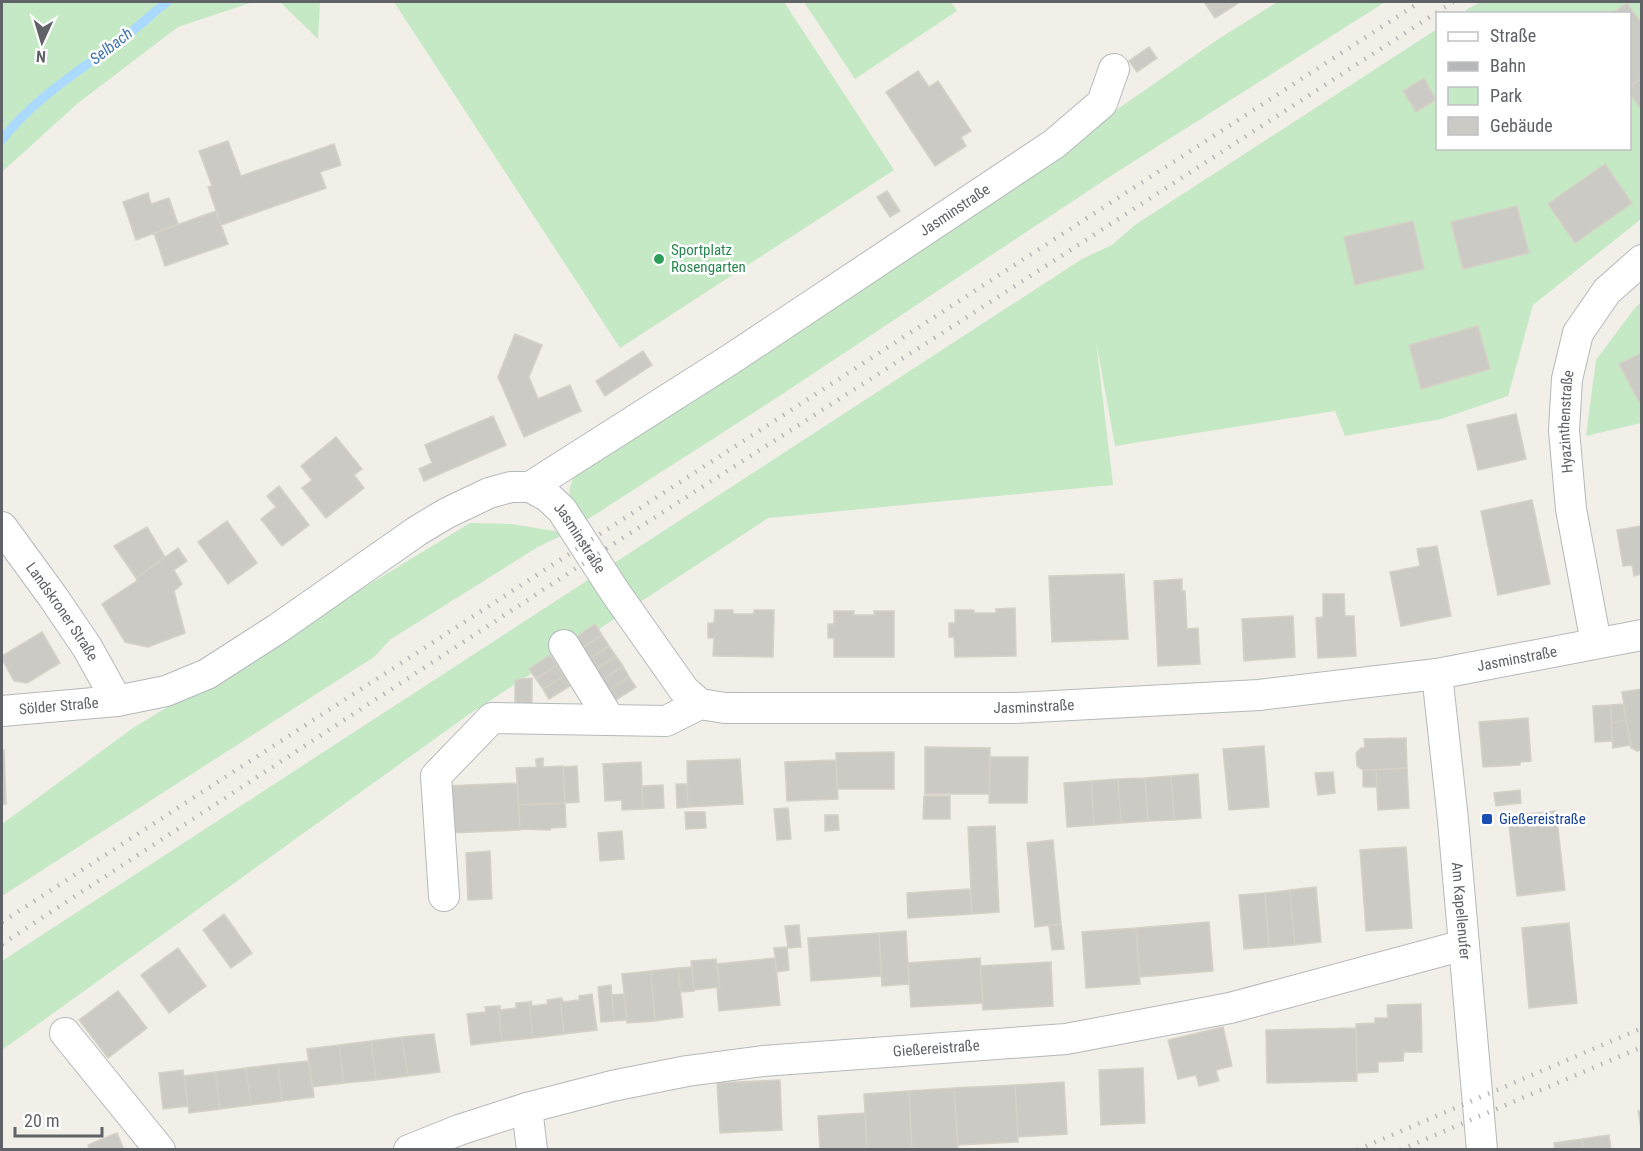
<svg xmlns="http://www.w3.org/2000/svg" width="1643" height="1151" viewBox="0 0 1643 1151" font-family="'Roboto Condensed',sans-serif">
  <rect width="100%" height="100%" fill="#f1efe8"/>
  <path fill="#c5e8c5" d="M2 2H253L178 27 78 103 2 172Z
    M280 2H320L318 39Z
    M394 2H784L894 170 620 348Z
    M804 2H951L957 11 855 79Z
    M1277 2H1385L1106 179 781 395 585 521C568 498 565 498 576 470L1063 147 1217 40Z
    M1480 2H1641V219L1533 305 1508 396 1441 419 1345 436 1335 411 1115 446 1096 341 1113 485 768 518 468 715 2 1050V961L1082 259 1112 245 1135 225 1437 29 1438 148H1630V14L1461 13Z
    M1641 302V423L1586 436 1596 360 1634 309Z
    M470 523 511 524 567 533 538 547 391 639 374 657 2 896V824L133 728Z"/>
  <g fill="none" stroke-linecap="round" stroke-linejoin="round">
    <path stroke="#aadaff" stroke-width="9" d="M2 140C35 96 89 65 132 31 144 22 155 11 167 2"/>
  </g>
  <path fill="#cccac5" stroke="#d6d1c6" stroke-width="1.5" d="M1204 2H1240L1215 18Z
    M1627 3 1642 24V78L1630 86V14H1611Z
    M1149 47 1157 58 1137 72 1129 61Z
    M918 71 929 87 938 81 971 131 961 137 966 146 935 166 886 92Z
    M1424 78 1436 100 1416 112 1403 91Z
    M1642 78V111L1630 94V86Z
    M228 141 241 176 334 144 341 165 320 172 326 188 221 225 208 187 212 186 199 151Z
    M1605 164 1632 203 1575 243 1548 204Z
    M887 191 900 211 890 217 877 197Z
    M148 193 151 204 169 198 178 224 136 240 123 202Z
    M1517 206 1529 253 1463 269 1451 222Z
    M216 211 228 244 165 266 154 233Z
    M1413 221 1424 269 1355 285 1344 237Z
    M1478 326 1490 369 1421 389 1409 345Z
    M515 334 542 345 529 377 538 399 570 385 581 411 524 437 498 377Z
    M643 351 652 365 605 396 596 381Z
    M1642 353V401L1639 402 1619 364Z
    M1516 414 1526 459 1478 470 1467 425Z
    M493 416 506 445 424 481 419 469 432 463 425 445Z
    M336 437 362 469 354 475 364 488 326 518 302 488 312 480 301 466Z
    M279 486 309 525 282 546 261 519 276 507 267 496Z
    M1532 500 1550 584 1498 595 1481 511Z
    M227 521 257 563 228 584 198 542Z
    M1642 526V574L1634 576 1632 565 1623 566 1617 530Z
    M147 527 165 557 136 578 114 546Z
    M1437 546 1451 616 1401 626 1390 572 1420 566 1417 549Z
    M178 548 187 561 174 570 182 584 174 591 185 633 148 647 125 642 102 604 137 581 136 578Z
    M1124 574 1128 639 1052 642 1049 576Z
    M1182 579V591H1185L1187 629 1198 628 1200 664 1158 666 1154 581Z
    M1323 594H1344L1345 616H1354L1356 656 1318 658 1316 618 1323 617Z
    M1015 608 1016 656 955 657 954 637H949V623H955V610H974V613H996V609Z
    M715 610H733V614H754V610H774L773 657 713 656 714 638H708V623H714Z
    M834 611H854V615H874V611H894V657H834V638H828V624H834Z
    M1293 616 1295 657 1244 661 1242 619Z
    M595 624 602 635 582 648 575 638Z
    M42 632 60 663 27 683 14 681 2 659V656Z
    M602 635 609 646 589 659 582 648Z
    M609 646 616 656 596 669 589 659Z
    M550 655 557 665 536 679 529 669Z
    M616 656 623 666 602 680 596 669Z
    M557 665 564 676 543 689 536 679Z
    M623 666 629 677 609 690 602 680Z
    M564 676 570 686 549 699 543 689Z
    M629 677 636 687 616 700 609 690Z
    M532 678V704H515V680Z
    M1642 689V750L1637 751 1631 748 1622 692Z
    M1623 704 1626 720 1611 723V705Z
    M1611 705 1612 741 1595 742 1593 706Z
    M1528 718 1531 761 1520 762V765L1483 767 1479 722Z
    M1626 720 1631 745 1613 748 1611 723Z
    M1406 738 1407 768 1363 770 1357 766 1356 753 1361 748H1365L1364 739Z
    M1264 746 1269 807 1229 810 1223 749Z
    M925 747 990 748 989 794H925Z
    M4 750 6 804H2V751Z
    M894 752V789H837L836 753Z
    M990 757H1028L1027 803H989Z
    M543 758V764H536V759Z
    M740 759 743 804 688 807 687 761Z
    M836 760 838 799 787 801 785 762Z
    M641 762 643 809 622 810V800L605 801 603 764Z
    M536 764H543V767L563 766 565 803 519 805 516 768 537 767Z
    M577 766 579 802 565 803 563 767Z
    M1407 768 1409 808 1378 810 1376 770Z
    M1363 770H1376L1377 787H1363Z
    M1333 772 1335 793 1318 795 1315 773Z
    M1198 774 1201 818 1174 820 1171 776Z
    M1171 776 1174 820 1148 821 1145 778Z
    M1145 778 1148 821 1121 823 1118 779Z
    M1118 779 1121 823 1094 825 1091 781Z
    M1091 781 1094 825 1067 827 1064 783Z
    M517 783 520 830 448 833 445 786Z
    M676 784H687L688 807 677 808Z
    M663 785 664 808 643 809 642 786Z
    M1520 790 1521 803 1496 806 1494 793Z
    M924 796H950V819H923Z
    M565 803 566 827 551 828 550 830 520 829 519 805Z
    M788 808 791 839 777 840 774 809Z
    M1556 811 1565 890 1517 896 1508 816Z
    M685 812H705L706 828 686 829Z
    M825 815H838L839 830 825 831Z
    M995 826 999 912 972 914 968 827Z
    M622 831 624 859 600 861 598 833Z
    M1053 840 1061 924 1035 927 1027 843Z
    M1406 847 1412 928 1366 931 1360 850Z
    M490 851 492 899 468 900 466 853Z
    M1316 887 1321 942 1295 945 1290 890Z
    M970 889 972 914 908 918 907 893Z
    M1290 890 1295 945 1269 947 1265 893Z
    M1265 893 1269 947 1244 949 1239 895Z
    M224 914 252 953 231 968 203 930Z
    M1209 922 1213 971 1140 977 1136 928Z
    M1569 923 1577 1003 1529 1008 1522 928Z
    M1061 924 1064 949 1052 950 1049 926Z
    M799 925 801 947 788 948 785 926Z
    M1136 928 1140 984 1086 988 1082 932Z
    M906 931 909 984 882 986 879 933Z
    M879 933 881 976 811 981 808 938Z
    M787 947 789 970 777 972 774 948Z
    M178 948 206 986 169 1013 141 975Z
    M775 958 780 1005 719 1011 717 988 720 987 717 964Z
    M980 958 983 1003 911 1007 908 963Z
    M716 959 720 987 694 990 691 961Z
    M1051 962 1053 1006 983 1010 980 966Z
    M692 967 694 991 681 992 678 968Z
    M678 968 683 1017 655 1021 651 971Z
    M651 971 655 1021 627 1023 622 974Z
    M611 985 614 1021 601 1022 598 987Z
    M118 991 147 1028 108 1058 79 1020Z
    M592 994 597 1030 564 1034 560 998H562L563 1002 579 1000V996Z
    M624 994 627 1020 614 1021 612 995Z
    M560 998 564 1034 533 1038 529 1002 531 1001 532 1006 548 1004 547 1000Z
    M529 1002 533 1038 502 1041 498 1006H500V1010L516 1008V1003Z
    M1421 1004 1422 1052H1404L1403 1061 1378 1062V1072L1357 1073 1356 1024 1375 1023V1018H1388L1387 1005Z
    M498 1006 502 1041 471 1045 467 1014 486 1012 485 1007Z
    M1223 1027 1232 1066 1216 1070 1219 1081 1199 1086 1196 1075 1178 1079 1168 1040Z
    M1356 1028 1357 1081 1267 1083 1266 1030Z
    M434 1034 440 1072 408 1076 402 1037Z
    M402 1037 408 1076 376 1080 371 1041Z
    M371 1041 376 1080 344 1083 339 1045Z
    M339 1045 344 1083 312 1087 307 1049Z
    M309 1061 314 1097 282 1101 278 1064Z
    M278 1064 282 1101 251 1105 246 1068Z
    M246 1068 251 1105 220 1109 215 1072Z
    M1143 1068 1145 1123 1101 1125 1099 1070Z
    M183 1070 188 1106 163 1109 159 1073Z
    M215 1072 220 1109 189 1113 184 1076Z
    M780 1080 782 1130 720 1133 717 1083Z
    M1064 1082 1067 1134 1018 1137 1015 1085Z
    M1015 1085 1018 1142 958 1145 954 1088Z
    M954 1088 958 1150H912L909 1091Z
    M909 1091 912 1150H867L864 1094Z
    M1638 1111H1642V1133Z
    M865 1113 867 1150H820L818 1116Z
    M117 1133 124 1150H90L88 1145Z
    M1609 1135 1611 1150H1583L1582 1139Z
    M1582 1139 1583 1150H1555L1554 1143Z"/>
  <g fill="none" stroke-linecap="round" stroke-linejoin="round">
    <g stroke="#b5b8bc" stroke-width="32">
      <g id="minor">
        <path id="s1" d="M530 487 731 359 1054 144 1102 103 1114 69"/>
        <path id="s2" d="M2 527 53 597 87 647 117 701"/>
        <path id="s3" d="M1596 643 1571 509 1564 430 1567 379 1578 333 1607 291 1642 260"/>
        <path d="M564 645 610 720"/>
        <path id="s4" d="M1437 674 1453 820 1482 1150"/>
        <path id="s5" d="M2 711 117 701 166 691 207 674 277 629 417 531 447 513 489 493 511 487H530L547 496 562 510 615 592 684 690 700 704 725 708H1015L1259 695 1437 674 1642 635"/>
        <path d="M444 896 436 776 492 718 666 721 700 704"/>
        <path d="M65 1033 160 1150"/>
        <path d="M527 1108 532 1150"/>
        <path id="s6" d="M409 1150 459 1130 527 1108 612 1086 687 1071 763 1061 1066 1039 1230 1008 1464 945"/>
      </g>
    </g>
    <use href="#minor" stroke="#fff" stroke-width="30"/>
    <path stroke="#b6b7b8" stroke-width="4.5" stroke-dasharray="1.5 8" stroke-linecap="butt" d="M2 922 1420 2
      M2 944 604 550 964 319 1453 2
      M1357 1150 1642 1028
      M1400 1150 1642 1047"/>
  </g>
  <circle fill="#2e9e5b" stroke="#fff" stroke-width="2" cx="659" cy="259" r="6"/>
  <rect fill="#1a4fb4" stroke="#fff" stroke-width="2" x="1481" y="813" width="12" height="12" rx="3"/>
  <g text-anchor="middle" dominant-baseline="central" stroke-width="5" stroke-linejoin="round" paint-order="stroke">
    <g font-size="15" fill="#5f6368" stroke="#fff">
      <text stroke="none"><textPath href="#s1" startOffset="507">Jasminstraße</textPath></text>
      <text stroke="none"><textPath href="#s3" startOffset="224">Hyazinthenstraße</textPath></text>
      <text stroke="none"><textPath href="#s5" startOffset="660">Jasminstraße</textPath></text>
      <text stroke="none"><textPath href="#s2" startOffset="104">Landskroner Straße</textPath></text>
      <text stroke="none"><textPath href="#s5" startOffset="1686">Jasminstraße</textPath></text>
      <text stroke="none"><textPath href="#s5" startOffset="57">Sölder Straße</textPath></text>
      <text stroke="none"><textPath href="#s5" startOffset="1200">Jasminstraße</textPath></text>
      <text stroke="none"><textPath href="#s4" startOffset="238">Am Kapellenufer</textPath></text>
      <text stroke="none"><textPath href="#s6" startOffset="540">Gießereistraße</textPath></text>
    </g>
    <g font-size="15" fill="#27864d" stroke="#fff" text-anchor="start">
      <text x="671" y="250">Sportplatz<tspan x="671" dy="17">Rosengarten</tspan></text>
    </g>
    <g font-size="15" fill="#164399" stroke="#fff" text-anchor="start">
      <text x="1499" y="819">Gießereistraße</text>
    </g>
    <g font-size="16" font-style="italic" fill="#4174aa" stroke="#fff">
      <text transform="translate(111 46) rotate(-38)">Selbach</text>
    </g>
  </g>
  <rect width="1643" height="1151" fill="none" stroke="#5f6368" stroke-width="6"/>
  <rect x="1436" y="12" width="195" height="138" fill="#ffffff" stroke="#bfc1c3" stroke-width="1.5"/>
  <rect x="1448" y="32" width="30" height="9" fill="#ffffff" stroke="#bfc1c3" stroke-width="1.5"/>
  <text x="1490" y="42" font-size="18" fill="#5f6368">Straße</text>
  <rect x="1448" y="62" width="30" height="9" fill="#b6b7b8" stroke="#bfc1c3" stroke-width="1.5"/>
  <text x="1490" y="72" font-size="18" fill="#5f6368">Bahn</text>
  <rect x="1448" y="87" width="30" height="18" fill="#c5e8c5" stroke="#bfc1c3" stroke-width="1.5"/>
  <text x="1490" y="102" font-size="18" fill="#5f6368">Park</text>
  <rect x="1448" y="117" width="30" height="18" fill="#cccac5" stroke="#bfc1c3" stroke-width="1.5"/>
  <text x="1490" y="132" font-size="18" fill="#5f6368">Gebäude</text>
  <g transform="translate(42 42) rotate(184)" stroke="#ffffff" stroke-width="4.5" paint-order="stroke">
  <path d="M0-4.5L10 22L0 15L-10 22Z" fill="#5f6368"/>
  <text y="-9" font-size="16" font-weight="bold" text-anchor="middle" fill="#5f6368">N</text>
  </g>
  <path d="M15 1127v9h87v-9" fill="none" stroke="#5f6368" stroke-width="3"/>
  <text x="24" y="1127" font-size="18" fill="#5f6368" stroke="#ffffff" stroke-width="4.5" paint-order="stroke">20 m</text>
</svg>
